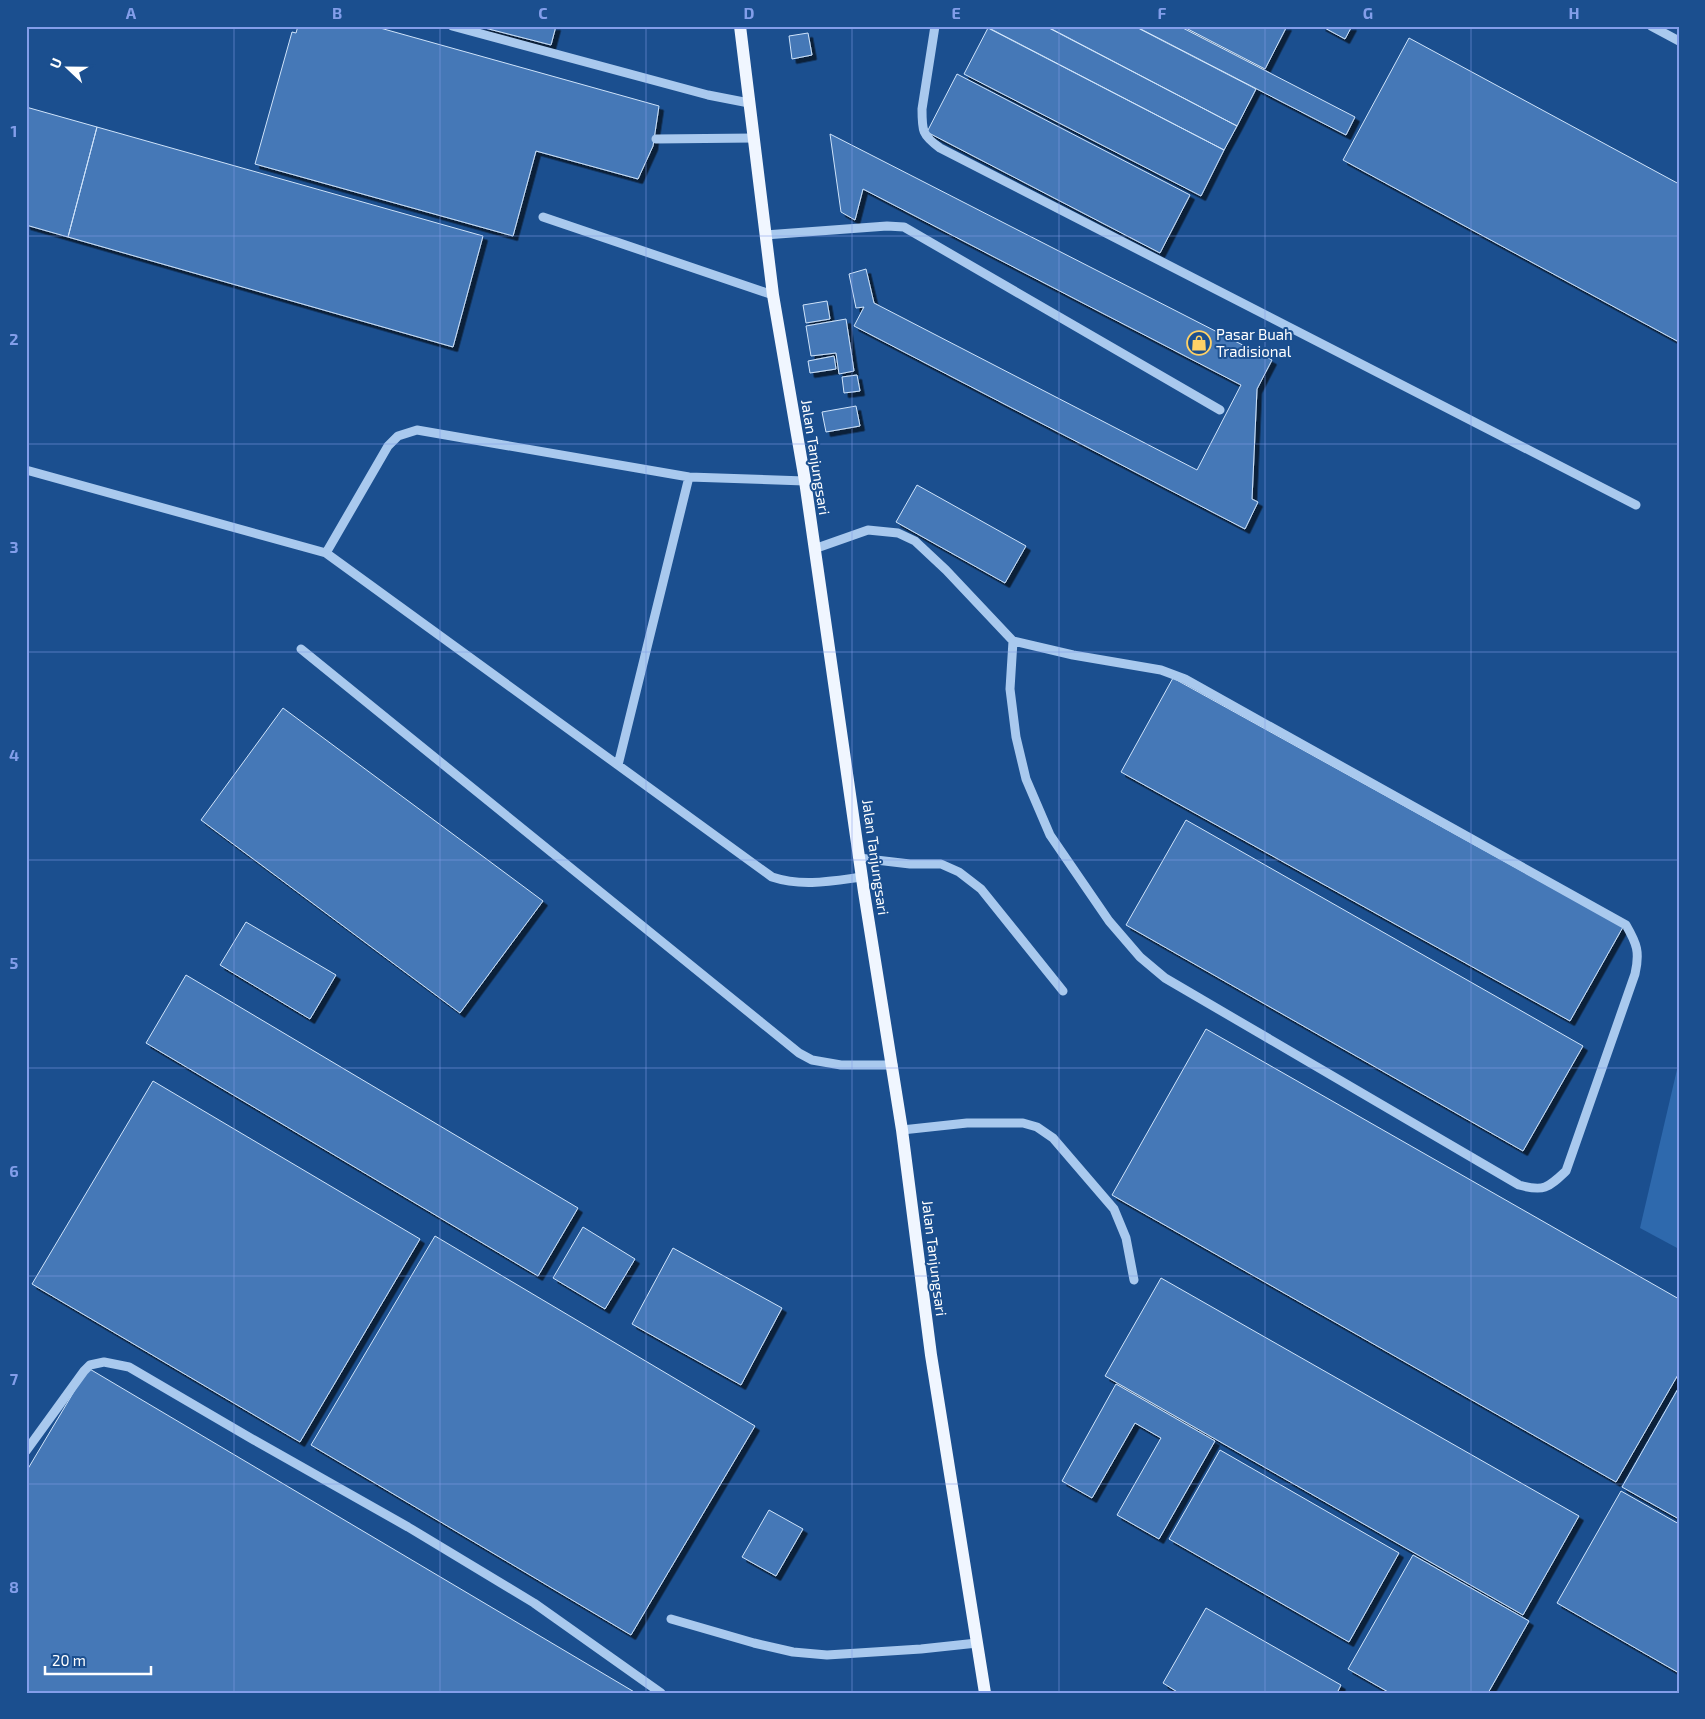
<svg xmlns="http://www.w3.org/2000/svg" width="1705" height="1719" viewBox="0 0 1705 1719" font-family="'Exo 2',sans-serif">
  <defs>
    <filter id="shadow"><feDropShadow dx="4.5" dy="4.5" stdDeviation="0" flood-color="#0009"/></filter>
  </defs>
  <rect width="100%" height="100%" fill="#1b4f8f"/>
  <path fill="#2e69ad" d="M1679 1061V1249L1640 1228Z"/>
  <path fill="#4478b7" stroke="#cfe3fa" filter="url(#shadow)" d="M298 26H373L659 106 653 146 638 179 536 151 513 236 255 164 292 32 296 33Z
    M477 26H556L551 45Z
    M989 26H1046L1237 126 1224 150 989 28Z
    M1045 26H1134L1256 89 1237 126Z
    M1135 26H1179L1355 117 1346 135Z
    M1182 26H1287L1265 69Z
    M1321 26H1352L1345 39Z
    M988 28 1224 150 1201 196 964 74Z
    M808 33 812 55 792 59 789 36Z
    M1409 38 1679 184V342L1343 160Z
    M957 74 1190 195 1160 253 927 132Z
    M26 107 97 127 68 237 26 225Z
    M97 127 483 236 453 347 68 237Z
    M830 134 1272 360 1257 389 1252 499 1258 502 1245 529 854 326 864 307 856 308 849 274 866 269 874 303 1197 470 1241 385 863 189 855 220 841 212Z
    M827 301 830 319 806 323 803 305Z
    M846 319 854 371 839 374 836 353 811 356 806 326Z
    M834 356 836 369 810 373 808 361Z
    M857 375 860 391 844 393 842 377Z
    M856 406 860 426 826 432 822 412Z
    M917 485 1026 546 1005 583 896 522Z
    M1173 678 1623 927 1570 1021 1121 772Z
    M283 708 543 901 460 1013 201 820Z
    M1186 820 1583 1046 1523 1151 1126 925Z
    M246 922 336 975 310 1019 220 965Z
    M186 975 578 1208 538 1276 146 1043Z
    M1206 1029 1679 1299V1373L1616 1482 1112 1195Z
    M153 1081 420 1239 300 1442 32 1284Z
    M583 1227 635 1259 605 1309 553 1278Z
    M435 1236 755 1426 631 1635 311 1445Z
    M673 1248 782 1308 741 1385 632 1324Z
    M1161 1278 1579 1516 1523 1615 1105 1376Z
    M88 1368 636 1693H26V1472Z
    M1116 1384 1215 1441 1159 1539 1117 1515 1161 1438 1135 1423 1092 1498 1062 1481Z
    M1679 1387V1519L1622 1487Z
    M1220 1450 1399 1553 1349 1642 1169 1539Z
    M1621 1491 1679 1524V1673L1557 1603Z
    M769 1510 803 1529 776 1576 742 1557Z
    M1413 1555 1529 1621 1488 1693H1390L1348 1669Z
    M1206 1608 1341 1685 1337 1693H1179L1163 1683Z"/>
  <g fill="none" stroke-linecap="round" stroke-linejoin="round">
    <path stroke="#a9c9ee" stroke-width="9" d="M452 26 708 95 749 103
      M935 26 922 109C922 131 922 135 940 148L1636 505
      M1651 26 1679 41
      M656 139 754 138
      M543 217 773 295
      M765 235 887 226 904 227 1220 410
      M26 470 326 553 388 446 398 436 417 430 689 477 805 481
      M814 549 868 530 898 533 915 541 946 570 1013 641 1073 655 1161 670 1185 679 1626 925C1637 944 1640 952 1635 974L1566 1171C1548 1188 1544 1192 1519 1185L1165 978 1140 957 1109 921 1050 835 1026 779 1016 737 1010 689 1013 641
      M326 553 772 877C802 887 832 881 862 877
      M301 649 799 1053 812 1060 841 1065H893
      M618 765 689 477
      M859 858 910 864H941L959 872 981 889 1063 991
      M902 1130 967 1123H1023L1037 1127 1053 1138 1114 1209 1126 1238 1134 1280
      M26 1451 84 1371 90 1365 104 1362 129 1367 254 1440 408 1527 534 1603 661 1693
      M671 1619 754 1643 793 1652 827 1655 921 1649 977 1643"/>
    <path stroke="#f0f6ff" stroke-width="12" d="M740 26 773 295 805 481 864 892 902 1130 931 1355 985 1693"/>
  </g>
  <path fill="none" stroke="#839eea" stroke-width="1" stroke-opacity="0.55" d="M234 26V1693M440 26V1693M646 26V1693M852 26V1693M1059 26V1693M1265 26V1693M1471 26V1693M26 236H1679M26 444H1679M26 652H1679M26 860H1679M26 1068H1679M26 1276H1679M26 1484H1679"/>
  <defs>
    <g id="shop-ring" transform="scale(1.25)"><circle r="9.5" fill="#1b4f8f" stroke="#ffd166" stroke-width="1.5"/><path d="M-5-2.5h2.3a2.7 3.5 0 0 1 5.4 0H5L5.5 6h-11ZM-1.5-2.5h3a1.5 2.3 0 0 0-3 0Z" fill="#ffd166"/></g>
  </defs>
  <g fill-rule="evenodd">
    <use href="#shop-ring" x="1199" y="343"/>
  </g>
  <g text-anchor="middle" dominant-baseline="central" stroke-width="4" stroke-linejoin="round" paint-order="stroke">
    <g font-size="15" fill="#fff" stroke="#1b4f8f" text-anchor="start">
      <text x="1216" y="334">Pasar Buah<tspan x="1216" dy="17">Tradisional</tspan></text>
    </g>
    <g font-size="15" fill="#fff" stroke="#1b4f8f">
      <text transform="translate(816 457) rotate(81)">Jalan Tanjungsari</text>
      <text transform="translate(876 857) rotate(82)">Jalan Tanjungsari</text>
      <text transform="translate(935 1258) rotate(83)">Jalan Tanjungsari</text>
    </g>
  </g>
  <rect width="1705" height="1719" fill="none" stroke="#1b4f8f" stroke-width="55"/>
  <g transform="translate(68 68) rotate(292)" stroke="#1b4f8f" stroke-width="4" paint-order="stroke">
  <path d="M0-4L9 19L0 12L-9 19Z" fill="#ffffff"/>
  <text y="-8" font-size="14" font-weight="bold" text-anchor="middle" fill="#ffffff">U</text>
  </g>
  <path d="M45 1666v8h106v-8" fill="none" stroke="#ffffff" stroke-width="2.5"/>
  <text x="52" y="1666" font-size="15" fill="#ffffff" stroke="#1b4f8f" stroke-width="4" paint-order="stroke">20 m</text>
  <rect x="28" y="28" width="1650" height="1664" fill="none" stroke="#839eea" stroke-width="2"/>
  <g font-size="16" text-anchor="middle" font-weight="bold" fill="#839eea">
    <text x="131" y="19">A</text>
    <text x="337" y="19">B</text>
    <text x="543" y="19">C</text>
    <text x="749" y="19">D</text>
    <text x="956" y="19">E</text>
    <text x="1162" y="19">F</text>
    <text x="1368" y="19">G</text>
    <text x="1574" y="19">H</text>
    <text x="14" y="137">1</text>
    <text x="14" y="345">2</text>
    <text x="14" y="553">3</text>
    <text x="14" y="761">4</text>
    <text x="14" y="969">5</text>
    <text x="14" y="1177">6</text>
    <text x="14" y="1385">7</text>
    <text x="14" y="1593">8</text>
  </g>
</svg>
